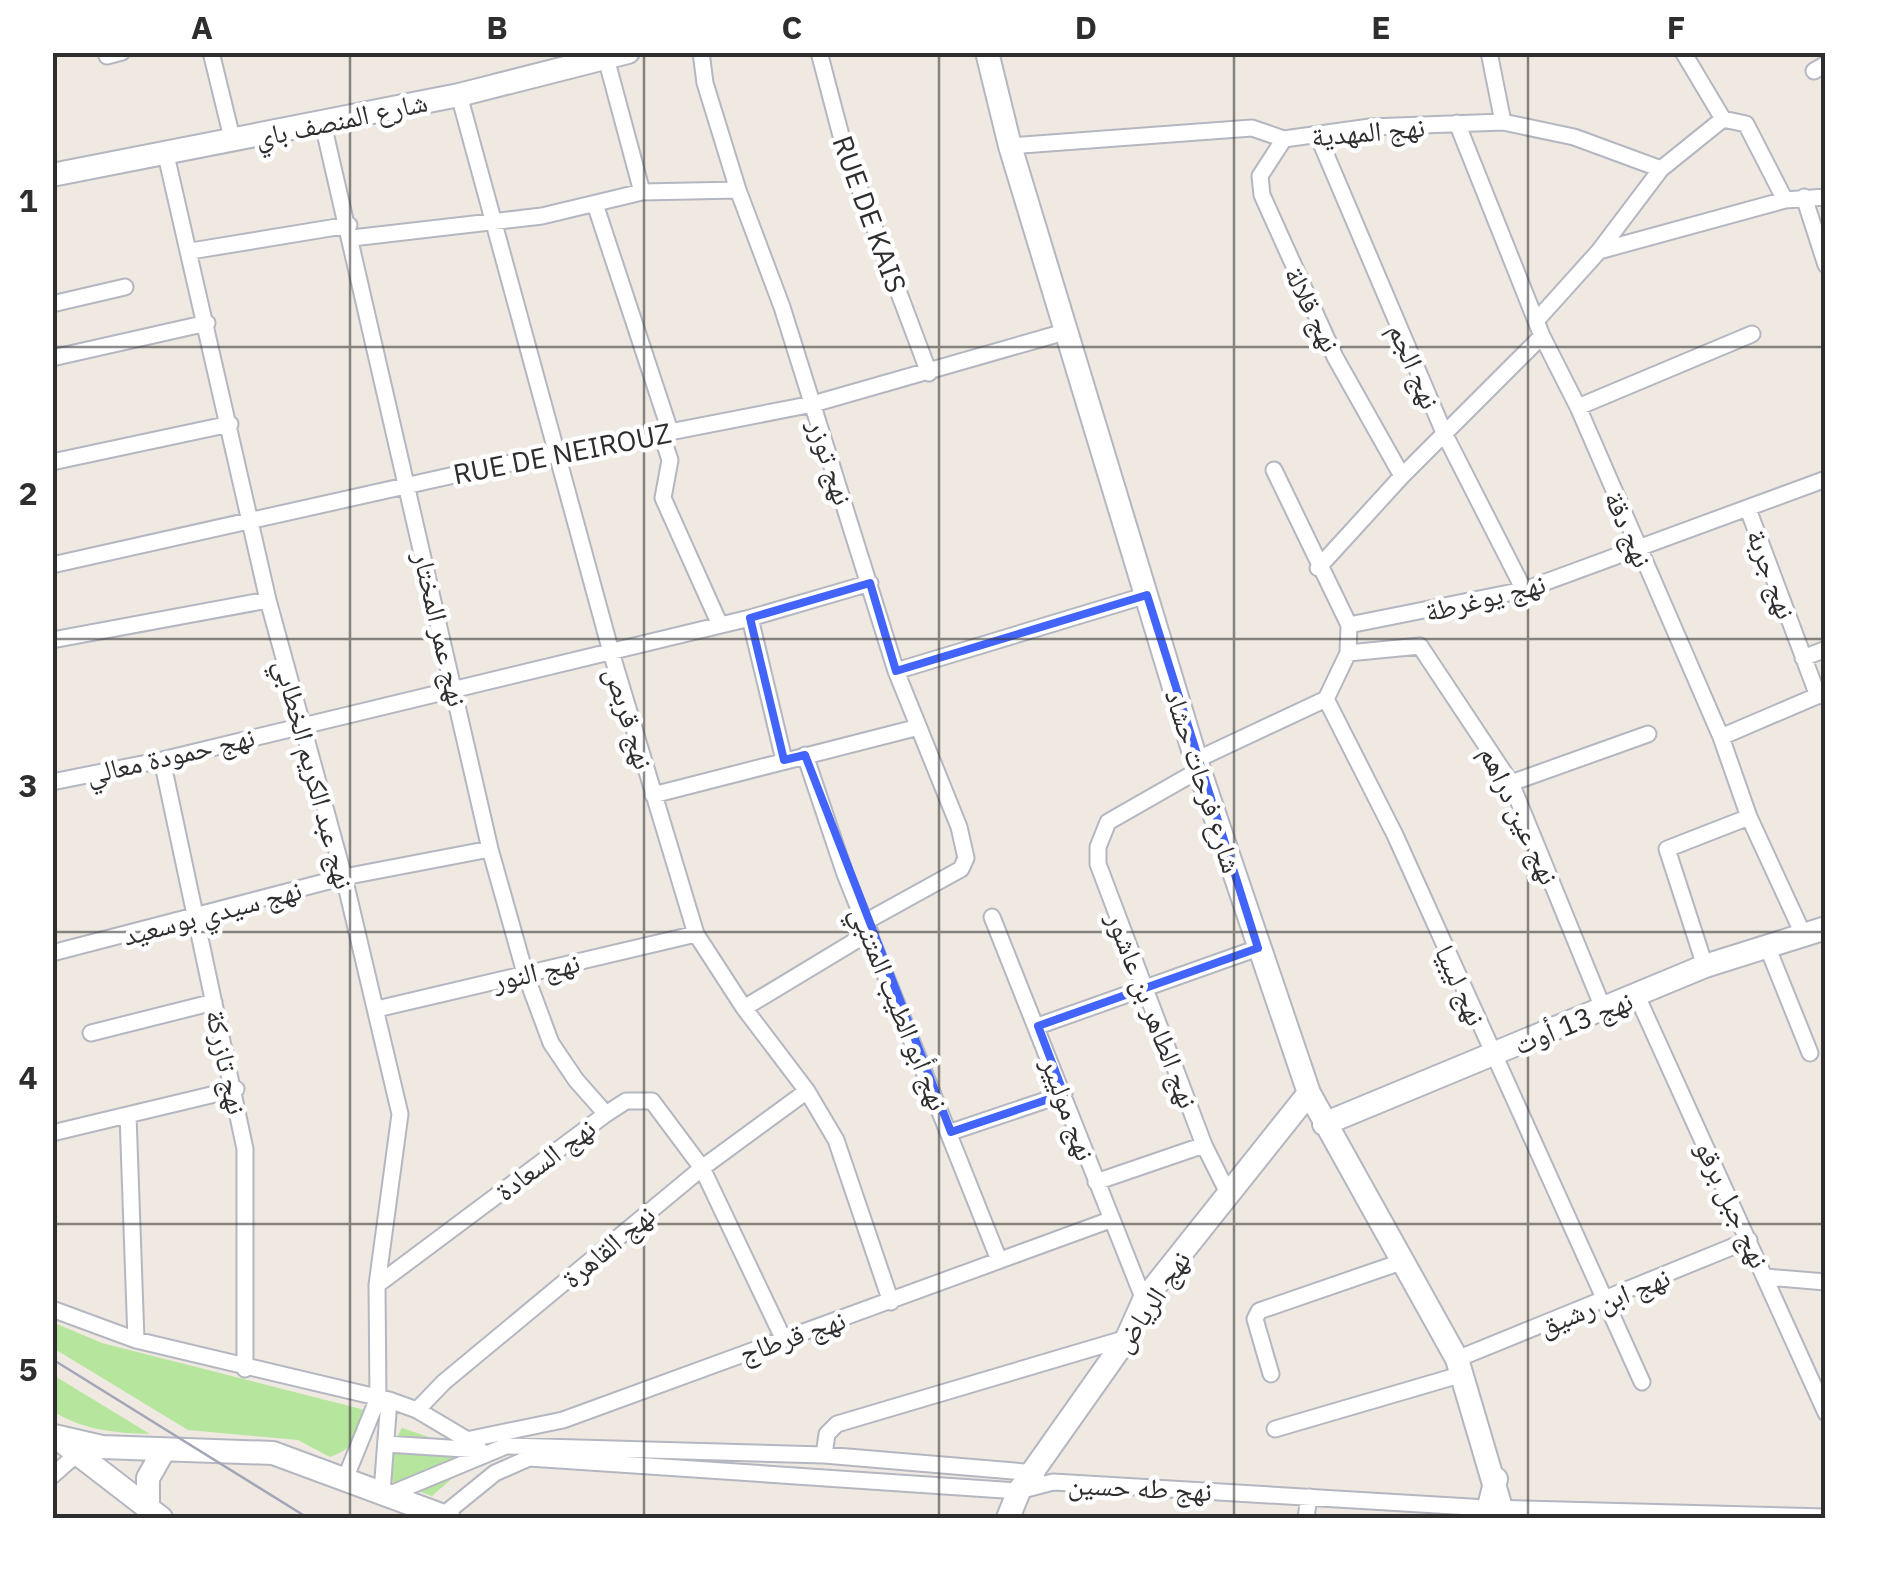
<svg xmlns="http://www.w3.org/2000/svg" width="1878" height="1571" viewBox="0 0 1878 1571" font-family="'IBM Plex Sans','Noto Naskh Arabic',sans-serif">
  <rect width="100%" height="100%" fill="#efe9e1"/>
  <path fill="#b6e59e" d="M52 1322 102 1343 365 1410C363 1436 354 1448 330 1457L298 1440 188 1430 53 1348Z
    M53 1375 150 1434C115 1433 82 1430 53 1411Z
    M402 1428 444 1442 466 1466 432 1496 374 1475Z"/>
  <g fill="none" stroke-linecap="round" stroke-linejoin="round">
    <g stroke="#b4b7c1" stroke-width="19">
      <path id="street" d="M211 52 233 142
        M701 52 705 83 738 190 782 307 896 671 959 827 966 858 961 869 865 922
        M819 52 844 147 929 373
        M1489 52 1503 122
        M1683 52 1723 119
        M107 56 122 52
        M606 58 642 192
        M1814 71 1826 64
        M459 95 611 652 696 934 744 1008 807 1091 836 1140 891 1302
        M1457 123 1542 336 1578 407 1721 737 1749 817 1803 934
        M323 124 490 849 525 973 551 1043 576 1080 606 1114
        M1318 136 1445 435 1524 590
        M1284 139 1260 176 1262 195 1335 357 1402 476
        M1010 146 1252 128 1284 139 1370 127 1503 122 1574 137 1661 169
        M166 155 268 600 344 877 400 1114 377 1285 378 1398 345 1479
        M1804 197 1826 265
        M595 204 670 431
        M352 238 542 216 642 192 738 190
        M191 251 349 225
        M1599 251 1785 200
        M52 304 125 287
        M1536 321 1599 251 1661 169 1723 119 1746 124 1785 200 1826 197
        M52 358 207 323
        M1578 407 1752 334
        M661 433 670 460 663 498 720 625
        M52 462 230 424
        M1274 470 1349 625
        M1748 509 1818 696
        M52 565 490 467 813 404 1068 331
        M1318 568 1402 476 1542 336
        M750 618 784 760
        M1349 625 1524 590 1826 479
        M52 640 268 600
        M1348 653 1420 646 1511 783 1603 1008
        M1803 658 1826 649
        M896 671 1147 595
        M1326 699 1395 835 1642 1382
        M1721 737 1826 692
        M805 755 845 874 999 1260
        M162 760 245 1149V1369
        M1196 760 1326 699 1348 653 1349 625
        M1199 770 1108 822 1098 847V864L1204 1145 1229 1195
        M52 782 162 760 750 618 870 583
        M1511 783 1648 734
        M653 795 915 728
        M992 917 1144 1300
        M1767 946 1810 1053
        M52 953 344 877 490 849
        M1705 966 1667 849 1749 817
        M1637 996 1826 1413
        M744 1008 870 932
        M377 1009 696 934
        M1038 1026 1258 948
        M91 1033 214 1002
        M128 1115 136 1340
        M951 1132 1064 1094
        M52 1133 236 1089
        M1096 1182 1204 1145
        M1766 1277 1826 1282
        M377 1285 606 1114 626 1101H652L702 1168 783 1338
        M52 1309 136 1340 389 1400 417 1410 476 1445
        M1457 1359 1749 1240
        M1271 1374 1255 1319 1259 1311 1401 1262
        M417 1410 444 1382 702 1168 807 1091
        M1275 1429 1463 1374
        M471 1439 563 1420 1110 1220
        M386 1444 480 1450
        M824 1455 827 1434 837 1424 1127 1338
        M52 1476 78 1453
        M382 1492 389 1400
        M388 1495 506 1446 824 1455 1037 1473
        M442 1516 495 1473 529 1458 1019 1491 1053 1482 1487 1508 1826 1517
        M1306 1518 1309 1497"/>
    </g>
    <g stroke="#b4b7c1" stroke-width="26">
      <path id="secondary" d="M987 52 1010 146 1196 760 1309 1093 1457 1359 1504 1518
        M52 175 459 95 628 52
        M1324 1124 1705 966 1826 928
        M54 1436 102 1447 273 1453 449 1518
        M65 1444 161 1518
        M148 1506V1478L164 1450
        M1008 1518 1019 1491 1127 1338 1144 1300 1309 1093
        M1486 1518 1496 1479"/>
    </g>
    <use href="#street" stroke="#fff" stroke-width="15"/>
    <use href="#secondary" stroke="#fff" stroke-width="22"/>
    <path stroke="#a3a6b8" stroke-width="2.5" d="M52 1359 308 1518"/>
  </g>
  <path fill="none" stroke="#4264fb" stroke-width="8" stroke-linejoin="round" d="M870 583 896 671 1147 595 1258 948 1038 1026 1064 1094 951 1132 805 755 784 760 750 618Z"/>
  <path fill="none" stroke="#2e2e2e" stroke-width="2.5" stroke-opacity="0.55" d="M350 52V1518M644 52V1518M939 52V1518M1234 52V1518M1528 52V1518M52 347H1826M52 639H1826M52 932H1826M52 1224H1826"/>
  <g text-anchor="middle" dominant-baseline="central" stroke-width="9" stroke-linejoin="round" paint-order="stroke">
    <g font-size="28" fill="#2e2e2e" stroke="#fff">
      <text transform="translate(341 119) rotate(-12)">شارع المنصف باي</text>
      <text transform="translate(1368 131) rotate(-5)">نهج المهدية</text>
      <text transform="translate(870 214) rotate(70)">RUE DE KAIS</text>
      <text transform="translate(1313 309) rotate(64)">نهج قلالة</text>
      <text transform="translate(1415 366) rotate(67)">نهج الجم</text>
      <text transform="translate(562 453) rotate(-11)">RUE DE NEIROUZ</text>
      <text transform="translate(831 462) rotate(72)">نهج توزر</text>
      <text transform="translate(1629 529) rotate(67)">نهج دقة</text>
      <text transform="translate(1772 574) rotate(70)">نهج جربة</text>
      <text transform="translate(1485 597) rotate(-14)">نهج يوغرطة</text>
      <text transform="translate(441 629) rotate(77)">نهج عمر المختار</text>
      <text transform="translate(630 718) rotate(73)">نهج قربص</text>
      <text transform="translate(170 755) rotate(-13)">نهج حمودة معالي</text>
      <text transform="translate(315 774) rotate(75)">نهج عبد الكريم الخطابي</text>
      <text transform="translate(1204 781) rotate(72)">شارع فرحات حشاد</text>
      <text transform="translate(1520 815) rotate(65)">نهج عين دراهم</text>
      <text transform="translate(212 912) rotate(-15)">نهج سيدي بوسعيد</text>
      <text transform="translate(536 971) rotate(-13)">نهج النور</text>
      <text transform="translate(1461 985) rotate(66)">نهج ليبيا</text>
      <text transform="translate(900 1008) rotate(68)">نهج أبو الطيب المتنبي</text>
      <text transform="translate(1153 1010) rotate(69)">نهج الطاهر بن عاشور</text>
      <text transform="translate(1573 1022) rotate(-22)">نهج 13 أوت</text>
      <text transform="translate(227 1062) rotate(78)">نهج تازركة</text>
      <text transform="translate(1069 1109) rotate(70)">نهج موليير</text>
      <text transform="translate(545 1159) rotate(-37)">نهج السعادة</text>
      <text transform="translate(1733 1204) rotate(65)">نهج جبل برقو</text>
      <text transform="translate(608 1246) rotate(-40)">نهج القاهرة</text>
      <text transform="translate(1151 1301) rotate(-56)">نهج الرياض</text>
      <text transform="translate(1604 1301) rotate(-22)">نهج ابن رشيق</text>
      <text transform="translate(792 1336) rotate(-19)">نهج قرطاج</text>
      <text transform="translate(1140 1487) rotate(3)">نهج طه حسين</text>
    </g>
  </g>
  <rect width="1878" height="1571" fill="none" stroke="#ffffff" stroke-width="110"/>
  <rect x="55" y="55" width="1768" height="1461" fill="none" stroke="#2e2e2e" stroke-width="4"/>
  <g font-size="32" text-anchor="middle" font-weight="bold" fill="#2e2e2e">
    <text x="202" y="39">A</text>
    <text x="497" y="39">B</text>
    <text x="792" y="39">C</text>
    <text x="1086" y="39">D</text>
    <text x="1381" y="39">E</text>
    <text x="1676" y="39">F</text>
    <text x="28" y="212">1</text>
    <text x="28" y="505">2</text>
    <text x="28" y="797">3</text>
    <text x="28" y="1089">4</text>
    <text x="28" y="1381">5</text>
  </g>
</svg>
